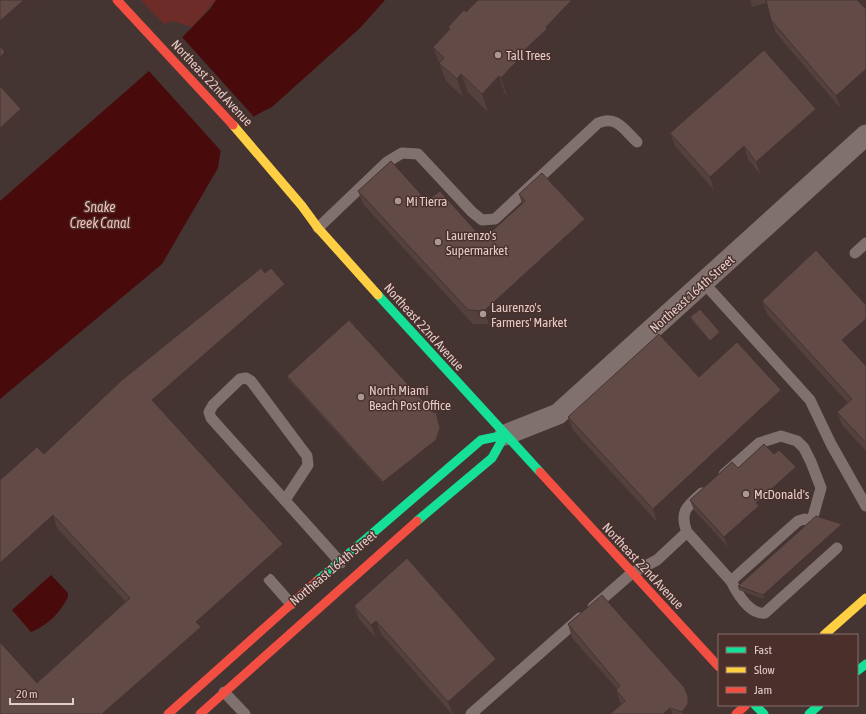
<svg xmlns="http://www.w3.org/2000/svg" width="866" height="714" viewBox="0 0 866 714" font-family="'Asap Condensed',sans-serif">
  <rect width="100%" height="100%" fill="#443532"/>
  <path fill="#6d2c28" d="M141 0H216L192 27 173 21 164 24Z"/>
  <path fill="#490a0b" d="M216 0H385L360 28 272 107 256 115 221 148 218 168 162 264 0 399V201L149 71 210 9Z
    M51 575 68 593V597C59 614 49 624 31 632L12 610Z"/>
  <path fill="#443532" d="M181 36 255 118 222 152 148 70Z"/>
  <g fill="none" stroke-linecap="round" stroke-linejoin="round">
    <path stroke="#80716f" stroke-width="11" d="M318 228 387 162 402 153 418 154 472 212 482 220 495 219 598 123C617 115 624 130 637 142
      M855 253 866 243
      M704 283 810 400 831 444 866 506
      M724 474 759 443 781 436 797 441 804 448 811 462 821 488 812 520
      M285 500 308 465 307 456 251 381 246 378 240 379 213 405 209 412 211 418 341 563
      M687 532C679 512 687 506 702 493
      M269 579 291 604
      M731 581C737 593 749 615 765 613L837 548
      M593 607 632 573 657 560 687 532 731 581 798 521 805 519 814 522
      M224 692 245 714
      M471 714 580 618"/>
    <path stroke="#80716f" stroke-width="21" d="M505 435 558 414 866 135"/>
    <path stroke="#16e098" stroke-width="9" d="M378 295 540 472
      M417 521 492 458 505 435
      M317 581 481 440 505 435
      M857 671 866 664
      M755 705 764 714
      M809 714 819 705"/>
    <path stroke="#ffcf43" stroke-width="9" d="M233 125 302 206 318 228 378 295
      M824 635 866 598"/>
    <path stroke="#f24e42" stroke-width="9" d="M117 0 233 125
      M540 472 719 667
      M168 714 317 581
      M200 714 417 521
      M736 714 746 705"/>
  </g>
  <path fill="#54403d" d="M478 0H595L553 44 554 47 522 77 523 80 507 96 505 94 488 112 468 92 463 97 446 81 433 47 449 30 448 27 466 12Z
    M750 0H857L866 9V87L841 109 776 33 771 20 767 3 752 7Z
    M816 109 821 122 761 175 748 159 714 190 675 146 670 133Z
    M358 191 427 201 483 239 522 204 519 194 589 232 489 324H473L363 204Z
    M265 273 289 298 160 410 288 557 203 634 206 640 122 714H0L37 683 126 602 57 528 0 580V480L44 454Z
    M762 301 851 350 866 366V451L842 425 837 412 848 403 767 314Z
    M690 317 722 336 712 344 692 321Z
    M287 376 434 413 437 415 441 431 438 443 385 486 288 379Z
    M699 377 781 390 786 403 657 522 573 430 568 417Z
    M774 454 796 467 800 478 761 512 763 516 728 547 694 510 690 500 738 468Z
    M842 524 843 528 764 599 739 590 738 586Z
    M354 606 496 659 501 672 454 714H452L381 634 376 638 359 619Z
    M568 624 688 696 693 710V714H610L621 704 616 690 617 689 572 638Z"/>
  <path fill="#453432" d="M24 0H44L0 38V21Z
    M572 0H595L553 44 554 47 522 77 523 80 507 96 501 78 514 60Z
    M5 52 10 66 0 74V57Z
    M866 69V87L841 109 836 96Z
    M461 74 468 92 463 97 457 79Z
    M499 76 505 94 488 112 482 94Z
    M21 109 25 122 0 146V128Z
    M816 109 821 122 761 175 756 162Z
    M744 146 748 159 714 190 710 177Z
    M585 219 589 232 489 324 484 311Z
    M285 284 289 298 156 413 152 400Z
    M866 319V336L847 353 842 340Z
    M720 332 722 336 712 344 710 341Z
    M781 390 786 403 657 522 653 509Z
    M436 412 441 431 438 443 385 486 383 482Z
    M796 467 800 478 761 512 763 516 728 547 724 537 756 503Z
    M53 515 57 528 0 580V563Z
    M842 524 843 528 764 599 763 595Z
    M283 544 288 557 203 634 206 640 122 714H102L196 622Z
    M376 621 381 634 376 638 371 625Z
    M496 659 501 672 454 714H453L448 702Z
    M688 696 693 710V714H683L682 712Z
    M670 708 672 714H663Z"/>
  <path fill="#624a47" stroke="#453432" d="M0 0H24L0 21Z
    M478 0H572L546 27 547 29 514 60 516 62 501 78 499 76 482 94 461 74 457 79 439 63 444 58 433 47 450 29 448 27 464 10 466 12Z
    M766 0H857L866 9V69L836 96 771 20Z
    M0 46 5 52 0 57Z
    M764 50 816 109 756 162 744 146 710 177 670 133Z
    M0 86 21 109 0 128Z
    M391 161 427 201 440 191 483 239 525 201 519 194 542 173 585 219 484 311 468 310 358 191Z
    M816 250 866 305V319L842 340 866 366V443L837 412 852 399 762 301Z
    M261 268 265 273 271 268 285 284 152 400 283 544 196 622 201 627 102 714H0V642L37 683 130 598 53 515 0 563V480L37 447 44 454 122 380Z
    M700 309 720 332 710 341 690 317Z
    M349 320 434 413 436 412 440 428 436 440 383 482 287 376Z
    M659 334 699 377 737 342 781 390 653 509 568 417Z
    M764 444 774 454 779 450 796 467 756 503 759 506 724 537 690 500 732 462 738 468Z
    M816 516 842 524 763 595 738 586Z
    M407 558 496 659 448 702 376 621 371 625 354 606Z
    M602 595 684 687 688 696V704L682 712 670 708 663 714H610L625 701 616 690 620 686 568 624Z"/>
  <g fill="#a99895" stroke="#4b2f2b" stroke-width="1.5">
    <circle cx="498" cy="55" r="4"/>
    <circle cx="398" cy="201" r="4"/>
    <circle cx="438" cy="242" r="4"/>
    <circle cx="483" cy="314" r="4"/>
    <circle cx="361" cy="397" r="4"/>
    <circle cx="746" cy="494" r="4"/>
  </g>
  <g text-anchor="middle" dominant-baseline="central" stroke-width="3" stroke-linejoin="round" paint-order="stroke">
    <g font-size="13" fill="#e0cdca" stroke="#4b2f2b" text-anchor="start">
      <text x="506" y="55">Tall Trees</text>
      <text x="406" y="201">Mi Tierra</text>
      <text x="446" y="235">Laurenzo's<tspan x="446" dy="15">Supermarket</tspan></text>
      <text x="491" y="307">Laurenzo's<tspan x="491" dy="15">Farmers' Market</tspan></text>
      <text x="369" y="390">North Miami<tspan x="369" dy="15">Beach Post Office</tspan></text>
      <text x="754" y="494">McDonald's</text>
    </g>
    <g font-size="13" fill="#e0cdca" stroke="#4b2f2b">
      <text transform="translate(212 83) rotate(47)">Northeast 22nd Avenue</text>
      <text transform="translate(692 294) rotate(-42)">Northeast 164th Street</text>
      <text transform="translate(424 327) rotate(48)">Northeast 22nd Avenue</text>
      <text transform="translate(643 566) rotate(47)">Northeast 22nd Avenue</text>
      <text transform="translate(333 568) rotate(-40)">Northeast 164th Street</text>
    </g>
    <g font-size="14" font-style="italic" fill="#f4c0b9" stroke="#4b2f2b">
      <text x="100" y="207">Snake<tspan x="100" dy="16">Creek Canal</tspan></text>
    </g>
  </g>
  <rect x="718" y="634" width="140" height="72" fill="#4b2f2b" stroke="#876e6b"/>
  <rect x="726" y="647" width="20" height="6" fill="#16e098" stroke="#876e6b"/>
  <text x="754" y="654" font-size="12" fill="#e0cdca">Fast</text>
  <rect x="726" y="667" width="20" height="6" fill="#ffcf43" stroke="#876e6b"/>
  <text x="754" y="674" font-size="12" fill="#e0cdca">Slow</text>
  <rect x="726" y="687" width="20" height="6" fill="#f24e42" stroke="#876e6b"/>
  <text x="754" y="694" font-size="12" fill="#e0cdca">Jam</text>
  <path d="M10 698v6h63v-6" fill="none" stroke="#e0cdca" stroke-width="2"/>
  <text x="16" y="698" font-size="12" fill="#e0cdca" stroke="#4b2f2b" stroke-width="3" paint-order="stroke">20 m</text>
</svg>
